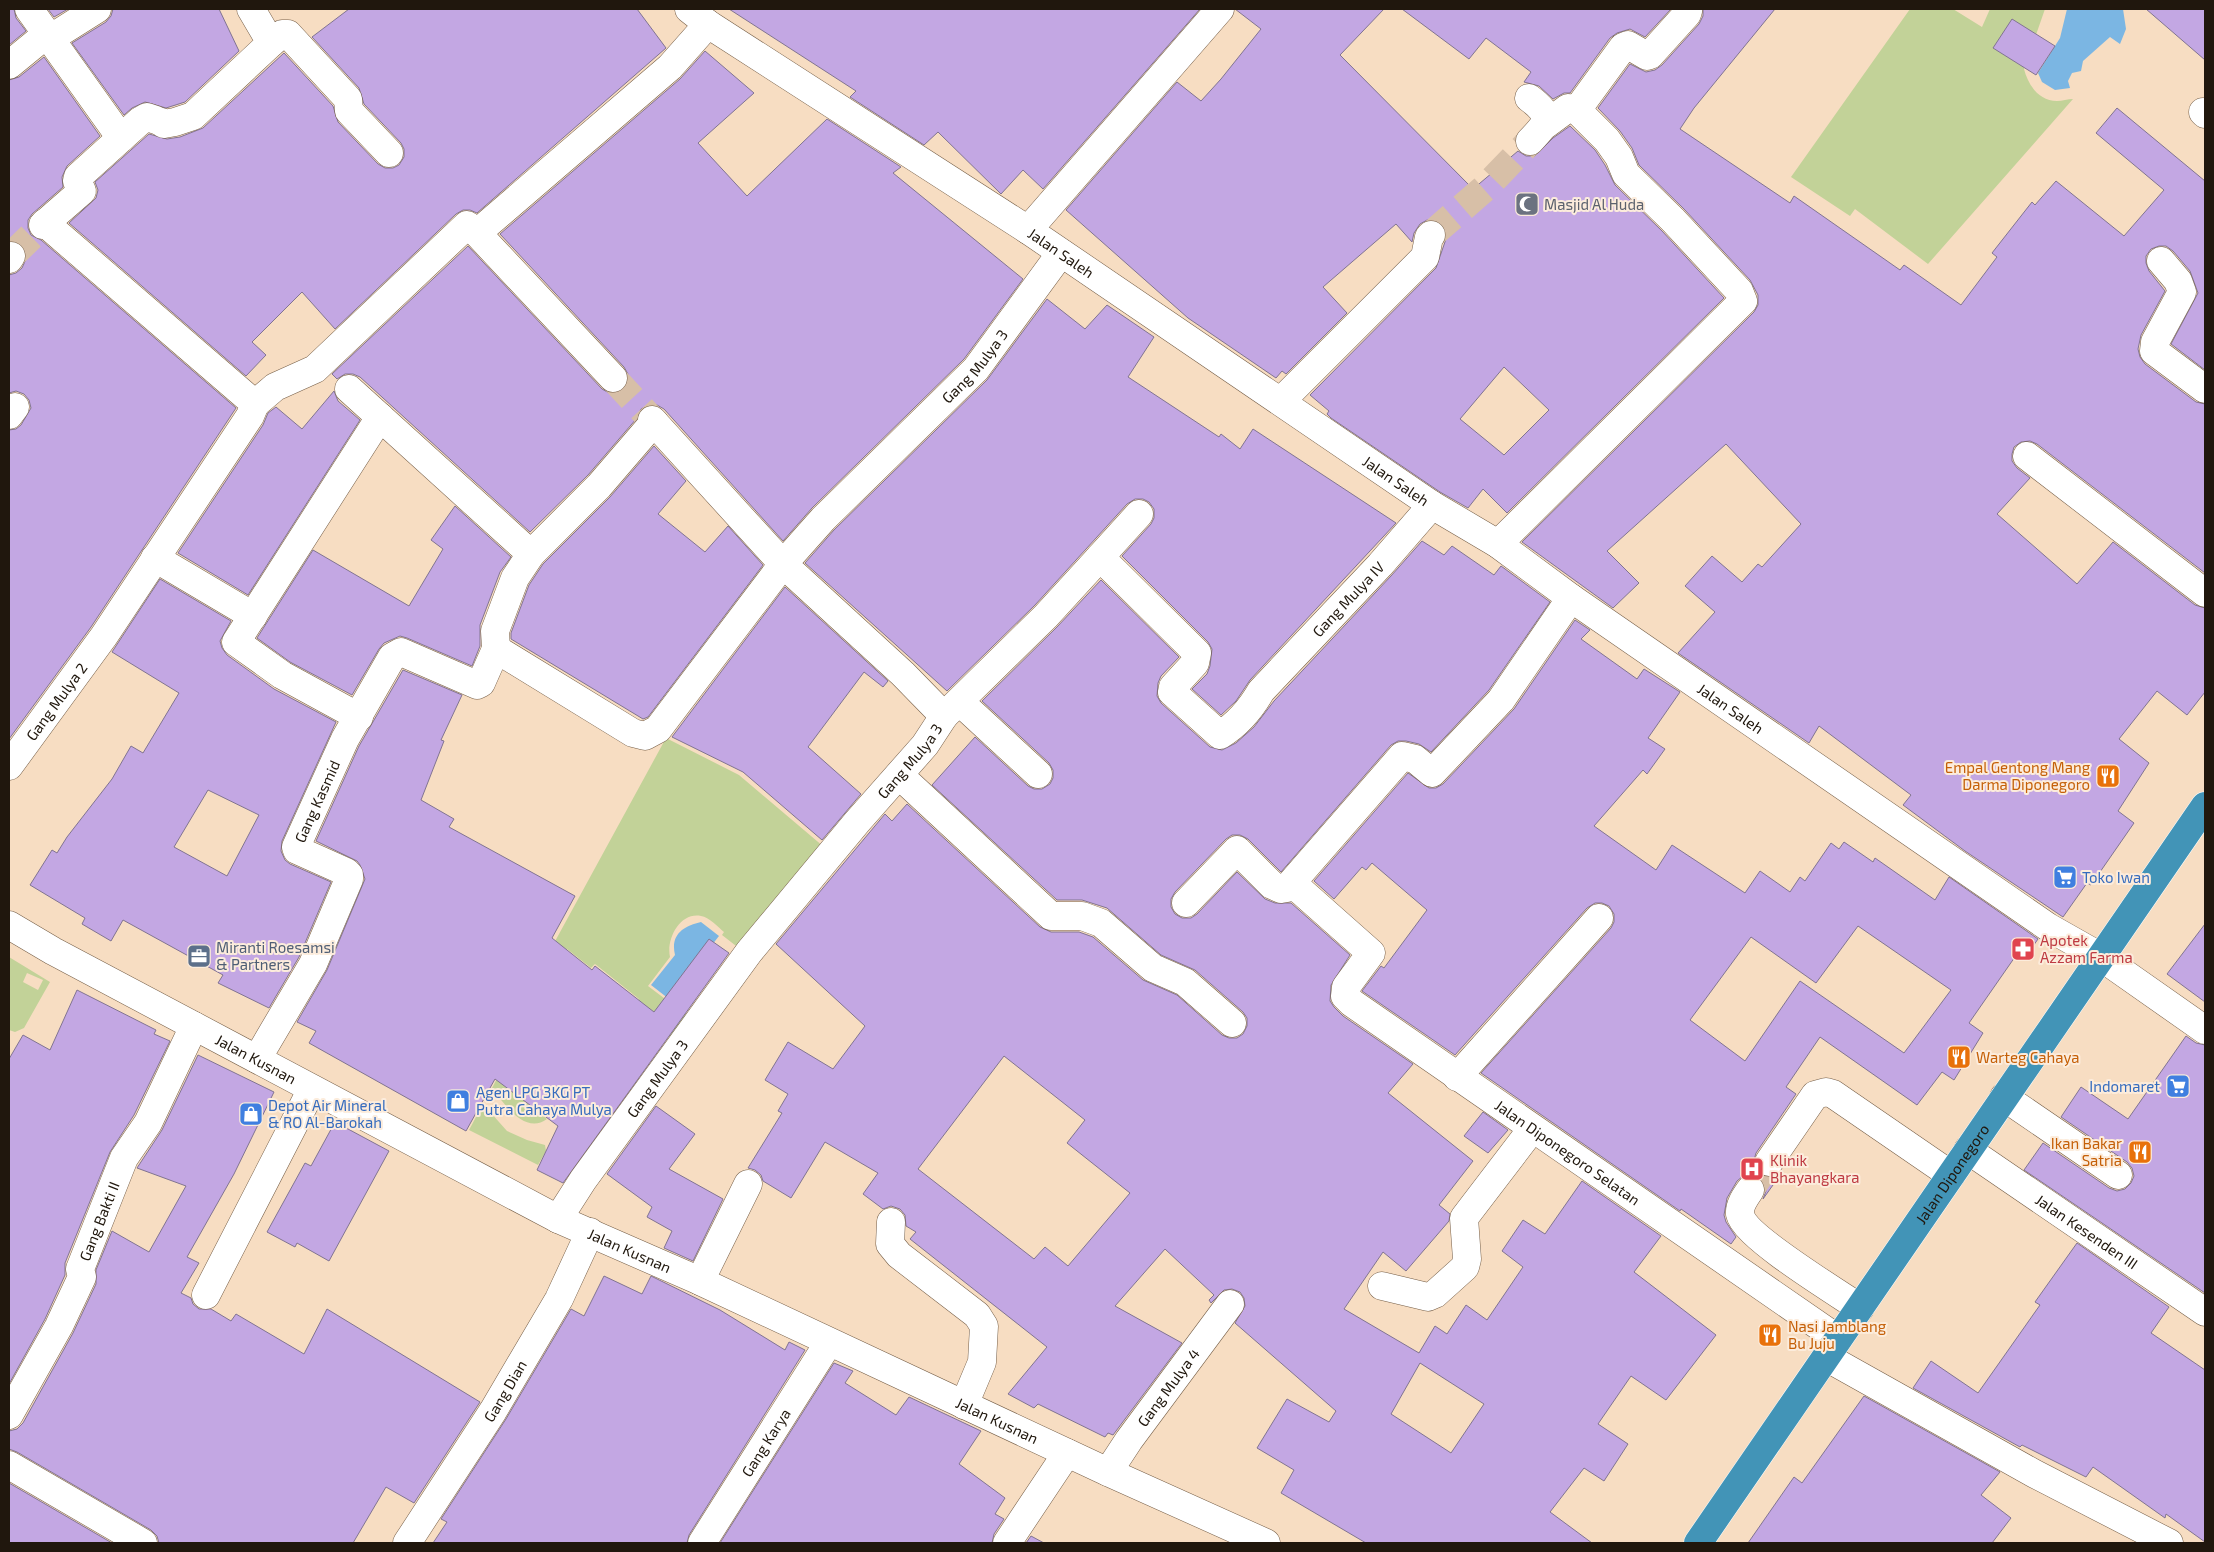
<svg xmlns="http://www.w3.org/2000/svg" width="2214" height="1552" viewBox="0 0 2214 1552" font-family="'Exo 2',sans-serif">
  <rect width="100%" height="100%" fill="#f7ddc2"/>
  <path fill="#c2d298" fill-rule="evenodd" d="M1910 9H1953L1982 27 1990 9H2045L2024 69C2028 85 2039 101 2057 101 2062 101 2068 99 2073 99L1928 264 1855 209 1850 216 1791 177Z
    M666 738 739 775 824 847 740 949 722 935 724 932C718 927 709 917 701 916 680 912 666 939 670 957L648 986 689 1017 673 1038 633 1007 639 999 595 964 591 968 567 949 562 956H547Z
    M9 957 50 982 24 1028 15 1032 9 1030ZM27 973 43 980 38 990 23 982Z
    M508 1058 537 1081 523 1100 547 1119C525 1135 504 1104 492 1088Z
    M483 1104 507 1131 527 1140 545 1145 546 1151 538 1165 469 1130Z"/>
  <path fill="#7bb6e3" d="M2067 9H2123L2126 29 2120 44 2110 37 2083 61 2081 71 2072 73 2068 81 2070 88 2055 90 2042 82 2038 73 2060 38Z
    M701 922 719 936 669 999 651 985 675 955C670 934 684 926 701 922Z"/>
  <path fill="#c3a7e3" stroke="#817491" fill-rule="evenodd" d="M9 9H14L16 18 26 31 9 45Z
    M48 9H68L54 17Z
    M113 9H219L239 51 185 102 166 108 145 102 132 108 124 115 72 43 106 22 111 16Z
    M349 9H637L666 48 477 213 470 210H463L456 214 335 329 302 292 252 342 266 355 246 376 69 223 96 198 98 190 95 182 149 134 167 139 180 137 203 128 284 53 333 106 338 122 378 164 385 168H393L399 165 404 157V149L401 143 364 104 359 88 312 37Z
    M729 9H1200L1043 189 1023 170 1001 194 938 132 924 145 850 97 856 91Z
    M1235 9H1384L1340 55 1473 189 1518 151 1526 156H1535L1553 138 1570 126 1595 150 1605 165 1615 185 1662 231 1724 298 1507 513 1483 489 1468 508 1440 492 1331 418 1327 414 1329 411 1310 395 1436 268 1446 239V230L1442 224 1435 220H1427L1420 224 1414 233 1412 242 1396 224 1323 287 1347 313 1286 374 1282 371 1276 378 1188 318 1066 210 1177 82 1201 101 1221 79 1261 29ZM1504 367 1549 410 1504 455 1460 419Z
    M1402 9H1671L1645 37 1630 29 1617 33 1610 38 1570 93H1564L1553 99 1539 86 1524 82 1531 72 1486 38 1469 59Z
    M1703 9H1775L1694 108 1680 129 1790 203 1794 196 1900 270 1904 265 1961 305 1997 257 1992 253 2032 202 2035 205 2056 181 2124 236 2164 190 2096 133 2117 108 2205 181V370L2171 344 2198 293 2190 271 2173 251 2166 246H2159L2151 249 2146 256V263L2149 271 2165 291 2141 335 2138 349 2140 357 2145 364 2196 402 2205 404V573L2037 444 2030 441 2021 442 2014 447 2012 454V461L2017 468 2030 478 1997 514 2077 584 2113 542 2195 605 2205 608V692L2187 715 2157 691 2119 739 2149 763 2118 811 2134 823 2091 885 2087 883 2063 917 1965 851 1903 805 1911 795 1819 726 1809 743 1678 653 1715 612 1685 586 1712 556 1742 582 1758 564 1762 567 1801 524 1726 444 1607 551 1639 583 1613 608 1522 542 1754 312 1758 305V295L1750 280 1684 209 1639 165 1632 148 1620 131 1598 108 1630 64 1646 72 1655 70 1662 65 1699 24 1703 16Z
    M2146 9H2205V60Z
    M2012 19 2055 46 2036 75 1993 48Z
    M705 51 754 93 698 143 747 196 827 119 901 167 893 173 1023 279 964 359 812 508 783 541 664 409 657 405H649L641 409 637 418 588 475 530 532 360 377 353 374H345L337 379 332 374 468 246 602 389 609 393H616L623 390 628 382V374L624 367 500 234 680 79Z
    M44 57 100 136 67 166 62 177 63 187 32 214 28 220V228L31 235 41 240 236 408 91 627 9 739V430L16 429 21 425 31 408 29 400 24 394 16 391 9 393V275L16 273 22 268 27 257 25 249 20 243 9 241V80L19 77Z
    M1047 299 1085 329 1107 305 1154 337 1128 377 1219 437 1221 434 1240 449 1253 429 1396 523 1250 680 1236 701 1221 715 1192 689 1207 674 1210 666 1212 649 1208 642 1122 556 1151 524 1154 518V509L1149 502 1143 499H1135L1127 504 1035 605 947 691 805 563 834 530 987 380Z
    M334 391 338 401 360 420 248 595 178 553 263 425 268 413 276 407 302 429Z
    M654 446 686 481 658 514 705 552 728 526 763 565 648 717 643 719 511 639V633L529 585 543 564 610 497Z
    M455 506 511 557 500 572 480 625V646L472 666 407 638 400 636 384 643 379 649 352 695 290 662 257 638 313 550 409 606 443 549 431 540Z
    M1422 541 1444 555 1452 546 1494 575 1501 566 1550 602 1489 690 1431 752 1419 744 1406 741H1398L1391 745 1281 872 1248 839 1240 835H1232L1226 839 1175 892 1171 899V907L1175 914 1182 918H1191L1197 914 1237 872 1265 899 1275 903H1291L1350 955 1331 985 1330 1001 1334 1007 1343 1016 1413 1064 1388 1093 1473 1161 1439 1205 1450 1214 1449 1221 1406 1271 1383 1252 1344 1309 1419 1353 1435 1326 1447 1334 1466 1305 1487 1320 1523 1267 1502 1251 1523 1220 1545 1234 1582 1181 1661 1236 1634 1272 1716 1335 1666 1400 1631 1376 1598 1424 1628 1444 1604 1481 1584 1468 1550 1512 1592 1543H1366L1281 1493 1294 1470 1257 1448 1287 1399 1329 1422 1336 1411 1235 1323 1245 1306 1244 1298 1240 1292 1232 1289 1224 1290 1211 1303 1209 1300 1214 1295 1165 1249 1115 1306 1182 1343 1113 1435 1108 1433 1105 1437 1038 1404 1034 1408 1008 1394 1047 1347 910 1239 916 1232 906 1226 905 1215 900 1209 891 1206 883 1209 863 1194 878 1173 825 1142 791 1198 763 1181 761 1175 755 1170 748 1168 782 1113 778 1111 788 1094 765 1080 788 1042 833 1069 865 1026 776 944 885 814 892 821 907 804 1040 927 1051 932H1079L1093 937 1143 980 1177 995 1222 1035 1229 1038H1237L1243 1034 1247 1026V1018L1243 1012 1195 970 1161 955 1107 908 1082 900H1057L932 785 975 737 1028 786 1034 789H1042L1050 784 1053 778V770L1049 763 982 701 1057 627 1101 580 1179 657 1161 676 1158 683 1157 696 1161 703 1210 747 1222 750 1236 743 1254 727 1274 701 1391 576ZM1004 1056 1085 1120 1067 1143 1130 1193 1068 1266 1045 1247 1034 1259 918 1169ZM1420 1363 1484 1404 1451 1453 1391 1414Z
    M160 579 231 621 220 641 222 648 227 655 274 689 336 722 282 841 281 851 285 860 290 864 331 882 299 957 269 1008 218 983 223 975 123 920 111 941 82 924 85 918 30 885 52 850 57 853 67 837 112 779 131 746 143 753 179 693 112 652ZM208 790 259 815 227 876 174 847Z
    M785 587 888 681 883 687 864 672 808 747 861 794 822 840 743 772 672 737Z
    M1575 620 1590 630 1581 639 1637 679 1644 669 1680 692 1648 738 1665 749 1647 774 1643 770 1594 826 1656 870 1672 845 1745 893 1760 871 1790 892 1800 877 1805 881 1831 843 1839 849 1844 842 1873 862 1875 858 1935 900 1949 877 2038 939 2024 959 2017 954 1969 1023 1983 1033 1954 1080 1942 1072 1917 1105 1820 1037 1786 1087 1796 1094 1756 1153 1754 1160 1755 1169 1761 1175 1767 1177 1775 1176 1783 1171 1763 1199 1766 1191 1764 1183 1758 1177 1751 1174 1743 1176 1737 1181 1727 1198 1724 1215 1726 1222 1736 1237 1731 1244 1681 1209 1680 1211 1481 1073 1611 928 1614 922V914L1609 906 1602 903H1595L1587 908 1455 1055 1362 991 1381 966 1384 968 1427 910 1372 863 1366 870 1362 867 1334 899 1314 881 1408 773 1429 788H1436L1443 784 1514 709ZM1858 926 1951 990 1904 1053 1800 981 1745 1061 1690 1020 1751 937 1816 983Z
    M403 670 462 695 441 740 444 741 421 800 454 819 449 827 575 896 552 938 592 970 595 966 654 1012 709 939 729 953 563 1183 537 1170 558 1126 495 1079 466 1131 309 1043 316 1031 297 1022 327 970 365 879 360 865 357 861 316 841 359 746Z
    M2205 924V1002L2167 974Z
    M77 990 156 1030 154 1034 170 1041 134 1115 110 1152 65 1263V1275L45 1319 9 1384V1059L23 1035 50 1050Z
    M2186 1036 2196 1043 2205 1045V1293L2024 1170 2043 1143 2109 1188 2117 1191 2125 1189 2131 1183 2134 1176 2132 1168 2127 1162 2061 1117 2081 1087 2128 1119Z
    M198 1055 274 1092 234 1174 187 1257 199 1263 181 1293 191 1298 193 1304 199 1309H211L231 1321 236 1314 304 1354 327 1309 480 1402 414 1503 386 1487 353 1543H159L157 1536 151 1530 17 1452 9 1449V1431L17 1429 23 1423 73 1333 96 1284V1270L112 1231 149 1252 186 1186 137 1168 162 1130Z
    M656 1106 695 1134 669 1169 723 1199 693 1261 664 1248 672 1231 647 1217 652 1207 607 1174Z
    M1483 1112 1508 1130 1488 1153 1464 1136Z
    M335 1122 389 1151 329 1261 297 1243 295 1247 267 1232 305 1163 311 1166Z
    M2077 1243 2169 1307 2151 1333 2205 1370V1542L2166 1514 2165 1518 2093 1467 2086 1477 2022 1445 2020 1447 1913 1388 1931 1361 1978 1393 2040 1305 2035 1302Z
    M604 1276 642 1294 651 1276 720 1310 785 1350 789 1342 805 1350 689 1535 687 1543H433L447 1522 441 1519 506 1419 571 1309 584 1316Z
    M834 1363 853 1371 845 1383 896 1415 909 1397 981 1431 959 1464 1005 1498 995 1514 1004 1519 994 1534 992 1543H720Z
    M1864 1396 2000 1472 1981 1495 2011 1518 1992 1543H1748L1794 1477 1802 1483Z
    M9 1483 112 1543H9Z
    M1031 1536 1044 1543H1026Z"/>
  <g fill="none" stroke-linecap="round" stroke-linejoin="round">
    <path stroke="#d7bfa7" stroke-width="28" stroke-dasharray="28 14" stroke-linecap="butt" d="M1431 235 1486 187 1530 141
      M11 256 43 225
      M613 378 652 420
      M1750 1190 1769 1162"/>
    <g stroke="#765f48" stroke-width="29">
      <g id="minor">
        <path d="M29 9 121 138"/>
        <path id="s1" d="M689 9 708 24 1028 230 1432 505 1498 544 1571 598 2048 927 2101 957 2205 1030"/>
        <path d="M51 38 97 9"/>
        <path d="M271 43 282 34H288L348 99 349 111 389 153"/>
        <path d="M9 65 48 33"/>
        <path d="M1529 98C1553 116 1548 122 1530 141"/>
        <path d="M1577 110 1623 47 1628 45 1647 56 1650 55 1687 14 1688 11 1686 9"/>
        <path d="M2203 112 2205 114"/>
        <path d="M161 122 164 124 175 122 193 116 271 43 251 9"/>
        <path d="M43 225 82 191 77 181 78 177 140 121 147 117 156 120"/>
        <path d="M1028 230 1220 9"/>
        <path d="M477 233 613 378"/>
        <path d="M9 259 11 256"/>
        <path d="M2161 261 2178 281 2182 292 2155 342 2154 351 2205 389"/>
        <path d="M349 389 531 554"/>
        <path d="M1281 401 1425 257 1429 237 1431 235"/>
        <path d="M255 404 275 387 315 369 467 225 477 233 670 67 708 24"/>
        <path d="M9 415 15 407"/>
        <path d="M2027 456 2205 593"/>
        <path d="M1498 544 1743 301 1739 291 1673 220 1626 174 1619 157 1607 140 1577 110 1568 108 1545 125"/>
        <path d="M1100 557 1139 514"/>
        <path d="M155 558 253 616"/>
        <path d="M496 649 495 631 515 578 531 554 599 486 654 422"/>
        <path d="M960 702 1038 774"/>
        <path id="s2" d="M944 716 1046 616 1100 557 1197 653 1195 663 1173 687 1172 692 1220 735C1238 724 1250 710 1261 691L1380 565 1432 505"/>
        <path d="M359 717 282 675 236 642 380 417"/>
        <path id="s3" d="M9 766 104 636 250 416 255 404 45 223"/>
        <path d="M899 775 1051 916H1082L1101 923 1153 968 1185 982 1232 1023"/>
        <path id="s4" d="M1292 883 1371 953 1346 987 1345 996 1352 1003 1838 1339"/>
        <path d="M1186 903 1237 850 1272 885 1281 889 1287 888 1402 756 1415 759 1432 773 1501 700 1571 598"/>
        <path id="s5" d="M9 925 53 951 558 1219 700 1281 1108 1472 1266 1543"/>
        <path id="s6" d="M257 1059 313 964 349 879V875L346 872 297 850 296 847 345 739 392 657 401 652 477 685 481 683 496 649 633 733 645 736 658 729 783 564 652 420"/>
        <path d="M1457 1077 1599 918"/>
        <path d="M2004 1097 2118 1175"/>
        <path id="s7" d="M1968 1150 2205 1312"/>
        <path d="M1769 1162 1815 1095 1826 1092 1833 1094 1951 1175"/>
        <path d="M1750 1190C1746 1196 1739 1205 1740 1214 1744 1236 1838 1293 1860 1308"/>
        <path id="s8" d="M558 1219 583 1180 749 952 857 822 925 745 944 716 903 674 783 564 823 519 976 369 1061 253"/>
        <path d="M891 1222 890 1244 899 1255 977 1315 984 1326 982 1362 964 1405"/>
        <path d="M700 1281 748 1184"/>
        <path d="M1382 1286 1428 1297 1435 1294 1465 1267 1467 1259 1464 1218 1532 1129"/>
        <path d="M206 1295 312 1089"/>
        <path d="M1826 1357 2035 1474 2169 1543"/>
        <path id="s9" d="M9 1415 59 1326 82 1277 80 1269 124 1158 148 1123 194 1026"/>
        <path d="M9 1465 143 1543"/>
        <path id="s10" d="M1108 1472 1129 1440 1230 1304"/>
        <path id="s11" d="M407 1543 493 1411 559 1299 590 1232"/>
        <path id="s12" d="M702 1543 829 1342"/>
        <path d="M1007 1543 1067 1453"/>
      </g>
    </g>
    <g stroke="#fff" stroke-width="29">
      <g id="highway">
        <path id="s13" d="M1698 1543 2205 806"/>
      </g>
    </g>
    <use href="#minor" stroke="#fff" stroke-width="28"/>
    <use href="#highway" stroke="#4294b7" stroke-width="28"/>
  </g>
  <defs>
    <g id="mosque-square" transform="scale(1.25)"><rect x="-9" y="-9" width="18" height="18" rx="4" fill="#6b7280" stroke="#fcecdc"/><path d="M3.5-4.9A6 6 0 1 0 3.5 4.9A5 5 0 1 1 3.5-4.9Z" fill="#fff"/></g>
    <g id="restaurant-square" transform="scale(1.25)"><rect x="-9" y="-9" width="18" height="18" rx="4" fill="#e8710a" stroke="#fcecdc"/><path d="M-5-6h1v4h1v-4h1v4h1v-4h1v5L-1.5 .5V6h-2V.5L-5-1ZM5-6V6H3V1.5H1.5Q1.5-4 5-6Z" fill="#fff"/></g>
    <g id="supermarket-square" transform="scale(1.25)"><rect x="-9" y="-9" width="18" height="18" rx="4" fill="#3f7fe0" stroke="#fcecdc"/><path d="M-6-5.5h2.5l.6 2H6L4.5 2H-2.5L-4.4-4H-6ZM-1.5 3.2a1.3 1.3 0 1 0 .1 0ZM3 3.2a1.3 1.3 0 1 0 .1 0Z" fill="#fff"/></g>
    <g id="pharmacy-square" transform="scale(1.25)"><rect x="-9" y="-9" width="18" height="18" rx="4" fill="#e0444e" stroke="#fcecdc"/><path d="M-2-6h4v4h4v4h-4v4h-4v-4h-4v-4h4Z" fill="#fff"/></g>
    <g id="office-square" transform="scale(1.25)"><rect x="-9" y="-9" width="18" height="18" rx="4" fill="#5c6f8a" stroke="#fcecdc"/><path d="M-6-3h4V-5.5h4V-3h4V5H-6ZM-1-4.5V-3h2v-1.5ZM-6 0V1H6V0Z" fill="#fff"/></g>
    <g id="shop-square" transform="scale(1.25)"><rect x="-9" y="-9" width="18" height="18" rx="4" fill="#3f7fe0" stroke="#fcecdc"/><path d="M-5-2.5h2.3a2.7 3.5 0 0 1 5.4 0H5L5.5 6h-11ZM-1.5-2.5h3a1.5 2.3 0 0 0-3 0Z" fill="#fff"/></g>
    <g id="hospital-square" transform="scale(1.25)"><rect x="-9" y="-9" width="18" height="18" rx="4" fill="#e0444e" stroke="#fcecdc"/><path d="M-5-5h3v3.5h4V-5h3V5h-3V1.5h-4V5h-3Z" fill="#fff"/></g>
  </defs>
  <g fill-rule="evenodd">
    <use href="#mosque-square" x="1527" y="204"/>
    <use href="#restaurant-square" x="2108" y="776"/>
    <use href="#supermarket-square" x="2065" y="877"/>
    <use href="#pharmacy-square" x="2023" y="949"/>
    <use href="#office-square" x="199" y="956"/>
    <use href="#restaurant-square" x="1959" y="1057"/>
    <use href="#supermarket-square" x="2178" y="1086"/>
    <use href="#shop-square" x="458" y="1101"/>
    <use href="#shop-square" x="251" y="1114"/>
    <use href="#restaurant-square" x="2140" y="1152"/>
    <use href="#hospital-square" x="1752" y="1169"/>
    <use href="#restaurant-square" x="1770" y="1335"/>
  </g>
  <g text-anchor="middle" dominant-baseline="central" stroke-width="4" stroke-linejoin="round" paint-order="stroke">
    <g font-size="15" fill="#5b616d" stroke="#fcecdc" text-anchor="start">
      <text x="1544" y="204">Masjid Al Huda</text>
    </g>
    <g font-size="15" fill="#20170d" stroke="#fcecdc">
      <text stroke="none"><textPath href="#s1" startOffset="445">Jalan Saleh</textPath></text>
      <text stroke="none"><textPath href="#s8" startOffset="1132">Gang Mulya 3</textPath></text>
      <text stroke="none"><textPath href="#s1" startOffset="850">Jalan Saleh</textPath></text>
      <text stroke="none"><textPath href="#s2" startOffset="659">Gang Mulya IV</textPath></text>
      <text stroke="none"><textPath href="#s3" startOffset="80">Gang Mulya 2</textPath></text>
      <text stroke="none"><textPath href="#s1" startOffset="1255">Jalan Saleh</textPath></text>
      <text stroke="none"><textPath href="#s8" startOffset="578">Gang Mulya 3</textPath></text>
      <text stroke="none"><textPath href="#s6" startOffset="318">Gang Kasmid</textPath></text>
      <text stroke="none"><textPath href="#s5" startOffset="281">Jalan Kusnan</textPath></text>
      <text stroke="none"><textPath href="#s8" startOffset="172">Gang Mulya 3</textPath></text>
      <text stroke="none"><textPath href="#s4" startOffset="429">Jalan Diponegoro Selatan</textPath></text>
      <text stroke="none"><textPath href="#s13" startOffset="448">Jalan Diponegoro</textPath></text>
      <text stroke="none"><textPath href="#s9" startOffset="216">Gang Bakti II</textPath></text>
      <text stroke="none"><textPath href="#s7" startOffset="144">Jalan Kesenden III</textPath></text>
      <text stroke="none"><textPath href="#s5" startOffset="701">Jalan Kusnan</textPath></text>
      <text stroke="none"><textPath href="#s10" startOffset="104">Gang Mulya 4</textPath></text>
      <text stroke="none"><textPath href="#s11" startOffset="181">Gang Dian</textPath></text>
      <text stroke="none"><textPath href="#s5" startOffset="1106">Jalan Kusnan</textPath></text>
      <text stroke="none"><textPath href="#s12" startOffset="119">Gang Karya</textPath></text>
    </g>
    <g font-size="15" fill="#c56008" stroke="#fcecdc" text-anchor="end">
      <text x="2090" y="767">Empal Gentong Mang<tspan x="2090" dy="17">Darma Diponegoro</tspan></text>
      <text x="1976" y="1057" text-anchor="start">Warteg Cahaya</text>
      <text x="2122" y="1143">Ikan Bakar<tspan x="2122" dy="17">Satria</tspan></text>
      <text x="1788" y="1326" text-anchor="start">Nasi Jamblang<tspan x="1788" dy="17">Bu Juju</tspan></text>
    </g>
    <g font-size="15" fill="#366cbe" stroke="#fcecdc" text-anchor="start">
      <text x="2082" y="877">Toko Iwan</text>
      <text x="2160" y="1086" text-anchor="end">Indomaret</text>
      <text x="476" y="1092">Agen LPG 3KG PT<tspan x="476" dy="17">Putra Cahaya Mulya</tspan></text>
      <text x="268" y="1105">Depot Air Mineral<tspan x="268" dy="17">&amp; RO Al-Barokah</tspan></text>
    </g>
    <g font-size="15" fill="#be3a42" stroke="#fcecdc" text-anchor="start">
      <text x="2040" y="940">Apotek<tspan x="2040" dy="17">Azzam Farma</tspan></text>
      <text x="1770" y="1160">Klinik<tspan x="1770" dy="17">Bhayangkara</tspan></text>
    </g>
    <g font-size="15" fill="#4e5e75" stroke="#fcecdc" text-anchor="start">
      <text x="216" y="947">Miranti Roesamsi<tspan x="216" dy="17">&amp; Partners</tspan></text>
    </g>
  </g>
  <rect width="2214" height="1552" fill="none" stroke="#20170d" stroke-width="20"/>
</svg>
